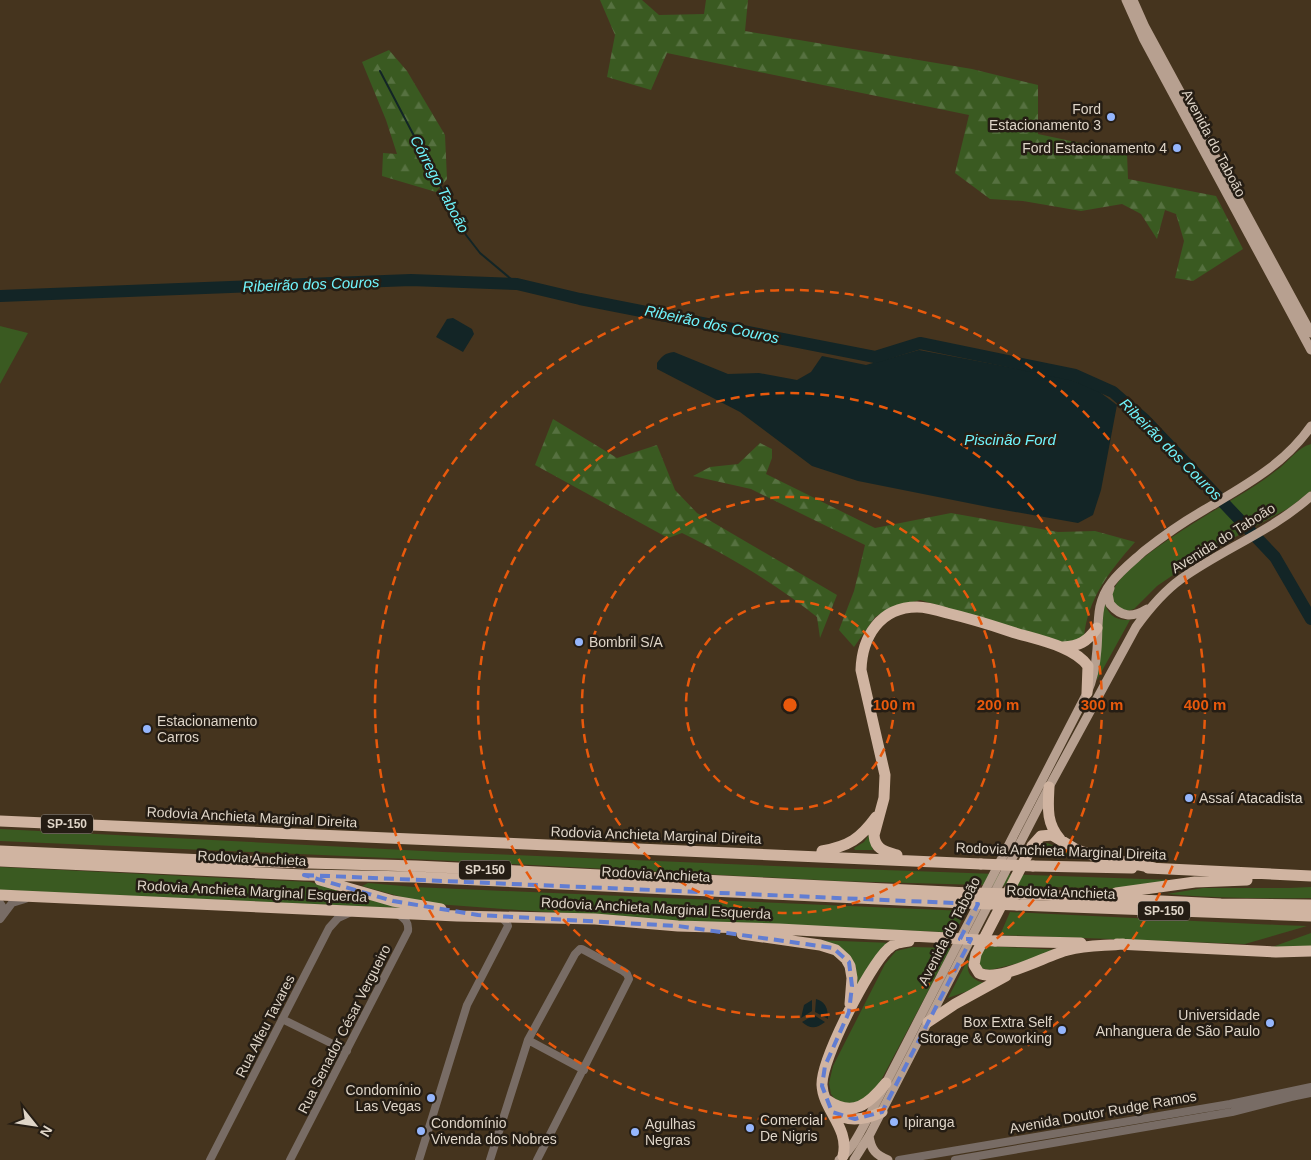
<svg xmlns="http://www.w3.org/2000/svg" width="1311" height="1160" viewBox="0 0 1311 1160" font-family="Helvetica,sans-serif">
  <defs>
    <pattern id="forest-firs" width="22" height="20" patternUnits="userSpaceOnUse" patternTransform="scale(1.25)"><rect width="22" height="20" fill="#3a5a21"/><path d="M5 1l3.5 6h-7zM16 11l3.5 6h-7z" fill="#567140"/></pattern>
  </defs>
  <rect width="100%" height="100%" fill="#45341e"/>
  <path fill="#3a5a21" d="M0 326 28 333 0 384Z
    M1311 444V491L1289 508 1224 543 1185 567 1157 586 1134 609 1124 612C1119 608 1113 604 1112 598 1109 567 1231 502 1256 485 1265 479 1273 473 1281 467 1290 459 1299 447 1311 444Z
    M1104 600C1107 614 1115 621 1130 620L1097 680Z
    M0 829 443 852 800 867 1171 880 1124 889 838 881 434 860 0 841Z
    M871 832V843L873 850H855L854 848 864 842Z
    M1047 843 1081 857 1036 854 1037 849Z
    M0 867 310 882 421 909 0 890Z
    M368 883 414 887 966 911 956 931 942 932 655 920 436 904 409 899 362 886Z
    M1311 887V898C1263 899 1215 898 1167 894L1203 888H1289Z
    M1010 912 1279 925 1307 926 1245 944 1000 935Z
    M1311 933V947L1269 948Z
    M814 940 893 943 857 990 855 972Z
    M975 946H977C974 952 969 959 968 965 966 977 980 984 990 983L948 998Z
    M989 946 1060 950 1039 958 990 970 980 968 979 957 985 947Z
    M913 947 951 948 878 1086 863 1102 846 1105 834 1098 831 1094 829 1083 833 1066 885 964 896 951Z"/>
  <path fill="url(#forest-firs)" d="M600 0H642L659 15 704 14 706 0H748L745 31 972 69 1038 85V134L1127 153 1128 179 1216 196 1243 249 1193 281 1175 278 1184 241 1176 214 1165 210 1157 239 1141 214 1122 204 1081 211 1023 201 990 199 955 173 969 115 667 53 651 90 607 77 615 35Z
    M389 50 407 71 445 135 447 179 436 192 382 176 383 153 397 154 386 120 362 62Z
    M553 419 617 458 657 445 675 490 697 513 837 595 820 638 817 617C778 585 727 555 682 533L668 538 535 465Z
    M760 443 772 449V458L766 474 875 528 951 513 1058 532 1095 531 1135 542C1110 571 1087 599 1084 638L1066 643 920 600 891 608 875 617 854 647 839 630 854 591 865 545 751 489 693 476 710 467 738 464Z"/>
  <path fill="#132526" d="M453 318 472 329 474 334 463 352 436 337 447 319Z
    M919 350 1067 378 1097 390 1117 405 1101 490 1093 515 1078 523 993 508 858 481 812 466 740 412 657 369V363C662 356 665 353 674 352L728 374 759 373 797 380 811 372 822 356 866 365Z
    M816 999C826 1002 828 1009 828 1019L815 1012Z
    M812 1000V1011L801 1018 804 1005Z
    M814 1015 825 1022C816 1029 810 1029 802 1022Z"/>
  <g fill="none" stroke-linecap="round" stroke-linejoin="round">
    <path stroke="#132526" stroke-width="2" d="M380 71 466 235 480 253 517 284"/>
    <path stroke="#132526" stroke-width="12" d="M0 296 411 280 517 284 580 299 875 357 920 343 1075 375 1113 392 1144 419 1275 557 1311 619"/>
    <path stroke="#786c65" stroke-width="8" d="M0 903 2 906 0 916
      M0 919 12 903 25 899
      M282 1019 347 1051
      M528 1040 584 1070
      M210 1160 329 928 338 918 351 912
      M290 1160 408 931C409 922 405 919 398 914
      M419 1160 467 1005 508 926 507 923 500 916
      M490 1160 528 1040 575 954 580 949H582L623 971 627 974 629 979 537 1160
      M899 1160 1230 1104 1311 1087
      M955 1160 1232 1112 1291 1097 1311 1093"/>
    <path stroke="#b7a090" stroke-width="9" d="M1126 0 1143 38 1311 350
      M1133 0 1145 27 1311 333
      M1110 588 1108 594 1110 604C1121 617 1132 618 1147 609
      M869 1136C871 1150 876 1155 888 1160
      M839 1160C852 1150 860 1132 868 1118L1087 693C1094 678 1096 664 1097 649 1099 625 1095 603 1111 583 1120 571 1133 561 1144 551 1163 536 1183 522 1204 510 1244 486 1284 465 1311 426
      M854 1160 869 1136 1049 787 1136 627C1149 609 1163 592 1181 579 1223 549 1272 531 1311 496"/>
    <path stroke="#d0b4a1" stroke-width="11" d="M1063 647C1079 646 1087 642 1097 628
      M1049 787C1048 807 1046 823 1060 839
      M0 821 981 864
      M0 851 205 860 416 866 969 893
      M822 851C849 846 860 839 876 817
      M897 855C884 851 875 849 874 835L884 798 885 775 861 670C862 637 880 607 917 607 927 607 937 610 947 613 968 618 988 624 1009 631 1033 639 1073 645 1088 666L1087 693
      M0 861 304 875 414 877 964 903
      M1033 866 1132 868
      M1148 868 1311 876
      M320 880 393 901 441 909
      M1116 893 1195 882 1247 880
      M1022 894 1221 904 1311 905
      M0 895 457 916 595 919 678 926 779 929 948 938
      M1017 905 1311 916
      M742 934 820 945 836 950 846 959 850 966 852 978 850 1004
      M995 941 1081 943
      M1117 944 1276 952 1311 951
      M1123 944C1105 946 1086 945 1068 950 1047 955 999 983 979 973L974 965 976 954 1032 846 1041 836 1052 835 1077 850 1092 855 1154 868
      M928 1022 955 1004 1006 976
      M827 1100C853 1118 869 1104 886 1083
      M832 1112C848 1123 865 1120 882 1112
      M843 1156C850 1128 823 1110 822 1085 821 1060 869 966 888 949 894 943 901 942 909 941"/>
    <path stroke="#d0b4a1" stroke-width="11" d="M981 864 1033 866
      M969 893 1022 894
      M964 903 1017 905
      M948 938 995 941"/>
  </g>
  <path fill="none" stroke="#617dd2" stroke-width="4" stroke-dasharray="10 6" stroke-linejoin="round" d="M304 875 978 904 960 939H971L882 1112 855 1119 832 1112 822 1086 825 1066 849 1012 852 986 849 962 833 948 678 926 478 915 393 901Z"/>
  <g fill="none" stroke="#e8590c" stroke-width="2.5" stroke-dasharray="9 6">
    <circle cx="790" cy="705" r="104"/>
    <circle cx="790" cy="705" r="208"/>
    <circle cx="790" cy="705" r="312"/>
    <circle cx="790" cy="705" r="415"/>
  </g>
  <g fill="#95b6fd" stroke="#251d14" stroke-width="2">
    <circle cx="1111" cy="117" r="5"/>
    <circle cx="1177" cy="148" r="5"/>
    <circle cx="579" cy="642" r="5"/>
    <circle cx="147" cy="729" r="5"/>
    <circle cx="1189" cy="798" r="5"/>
    <circle cx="1270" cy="1023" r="5"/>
    <circle cx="1062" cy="1030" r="5"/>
    <circle cx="431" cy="1098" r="5"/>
    <circle cx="894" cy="1122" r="5"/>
    <circle cx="750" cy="1128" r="5"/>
    <circle cx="421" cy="1131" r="5"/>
    <circle cx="635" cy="1132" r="5"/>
  </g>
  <g text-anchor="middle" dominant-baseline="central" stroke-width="5" stroke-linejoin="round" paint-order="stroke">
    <g fill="#251d14" stroke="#a79e92" stroke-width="1">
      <rect x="41" y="814.5" width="52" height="19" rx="4"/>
      <rect x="459" y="860.5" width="52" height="19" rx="4"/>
      <rect x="1138" y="901.5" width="52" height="19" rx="4"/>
    </g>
    <g font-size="12" font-weight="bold" fill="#dfd5c8">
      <text x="67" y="824">SP-150</text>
      <text x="485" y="870">SP-150</text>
      <text x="1164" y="911">SP-150</text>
    </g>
    <g font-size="14" fill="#dfd5c8" stroke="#251d14" text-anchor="start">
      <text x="1101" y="109" text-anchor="end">Ford<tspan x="1101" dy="16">Estacionamento 3</tspan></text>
      <text x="1167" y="148" text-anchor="end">Ford Estacionamento 4</text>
      <text x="589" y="642">Bombril S/A</text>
      <text x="157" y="721">Estacionamento<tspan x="157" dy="16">Carros</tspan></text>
      <text x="1199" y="798">Assaí Atacadista</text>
      <text x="1260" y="1015" text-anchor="end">Universidade<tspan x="1260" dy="16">Anhanguera de São Paulo</tspan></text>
      <text x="1052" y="1022" text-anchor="end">Box Extra Self<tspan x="1052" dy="16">Storage &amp; Coworking</tspan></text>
      <text x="421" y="1090" text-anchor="end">Condomínio<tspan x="421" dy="16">Las Vegas</tspan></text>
      <text x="760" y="1120">Comercial<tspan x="760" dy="16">De Nigris</tspan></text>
      <text x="904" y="1122">Ipiranga</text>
      <text x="431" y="1123">Condomínio<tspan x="431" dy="16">Vivenda dos Nobres</tspan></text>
      <text x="645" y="1124">Agulhas<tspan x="645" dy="16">Negras</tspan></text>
    </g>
    <g font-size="14" fill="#dfd5c8" stroke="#251d14">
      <text transform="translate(1214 143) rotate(62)">Avenida do Taboão</text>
      <text transform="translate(1223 538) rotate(-32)">Avenida do Taboão</text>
      <text transform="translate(252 817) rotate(3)">Rodovia Anchieta Marginal Direita</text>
      <text transform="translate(656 835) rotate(2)">Rodovia Anchieta Marginal Direita</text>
      <text transform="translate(1061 851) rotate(2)">Rodovia Anchieta Marginal Direita</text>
      <text transform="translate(252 858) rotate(3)">Rodovia Anchieta</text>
      <text transform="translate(656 874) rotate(3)">Rodovia Anchieta</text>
      <text transform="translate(252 891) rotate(3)">Rodovia Anchieta Marginal Esquerda</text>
      <text transform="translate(1061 892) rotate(2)">Rodovia Anchieta</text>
      <text transform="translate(656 908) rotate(3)">Rodovia Anchieta Marginal Esquerda</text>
      <text transform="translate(949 931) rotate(-63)">Avenida do Taboão</text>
      <text transform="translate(265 1026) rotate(-63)">Rua Alfeu Tavares</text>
      <text transform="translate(344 1029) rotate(-63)">Rua Senador César Vergueiro</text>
      <text transform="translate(1103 1112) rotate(-10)">Avenida Doutor Rudge Ramos</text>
    </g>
    <g font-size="15" font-style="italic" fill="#70f4fc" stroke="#251d14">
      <text transform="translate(440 184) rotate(62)">Córrego Taboão</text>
      <text transform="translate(311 284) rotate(-2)">Ribeirão dos Couros</text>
      <text transform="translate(712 324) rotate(12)">Ribeirão dos Couros</text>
      <text x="1010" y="439">Piscinão Ford</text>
      <text transform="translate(1171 449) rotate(45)">Ribeirão dos Couros</text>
    </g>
  </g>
  <circle cx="790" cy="705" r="8" fill="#e8590c" stroke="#251d14" stroke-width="2.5"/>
  <g font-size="15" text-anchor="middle" font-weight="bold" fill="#e8590c" stroke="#251d14" stroke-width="5" stroke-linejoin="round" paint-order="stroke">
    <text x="894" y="710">100 m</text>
    <text x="998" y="710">200 m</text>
    <text x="1102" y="710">300 m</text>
    <text x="1205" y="710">400 m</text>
  </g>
  <g transform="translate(35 1125) rotate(120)" stroke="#251d14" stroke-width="4" paint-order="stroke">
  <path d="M0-4L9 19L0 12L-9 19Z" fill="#dfd5c8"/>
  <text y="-8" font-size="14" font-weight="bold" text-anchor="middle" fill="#dfd5c8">N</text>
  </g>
</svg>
